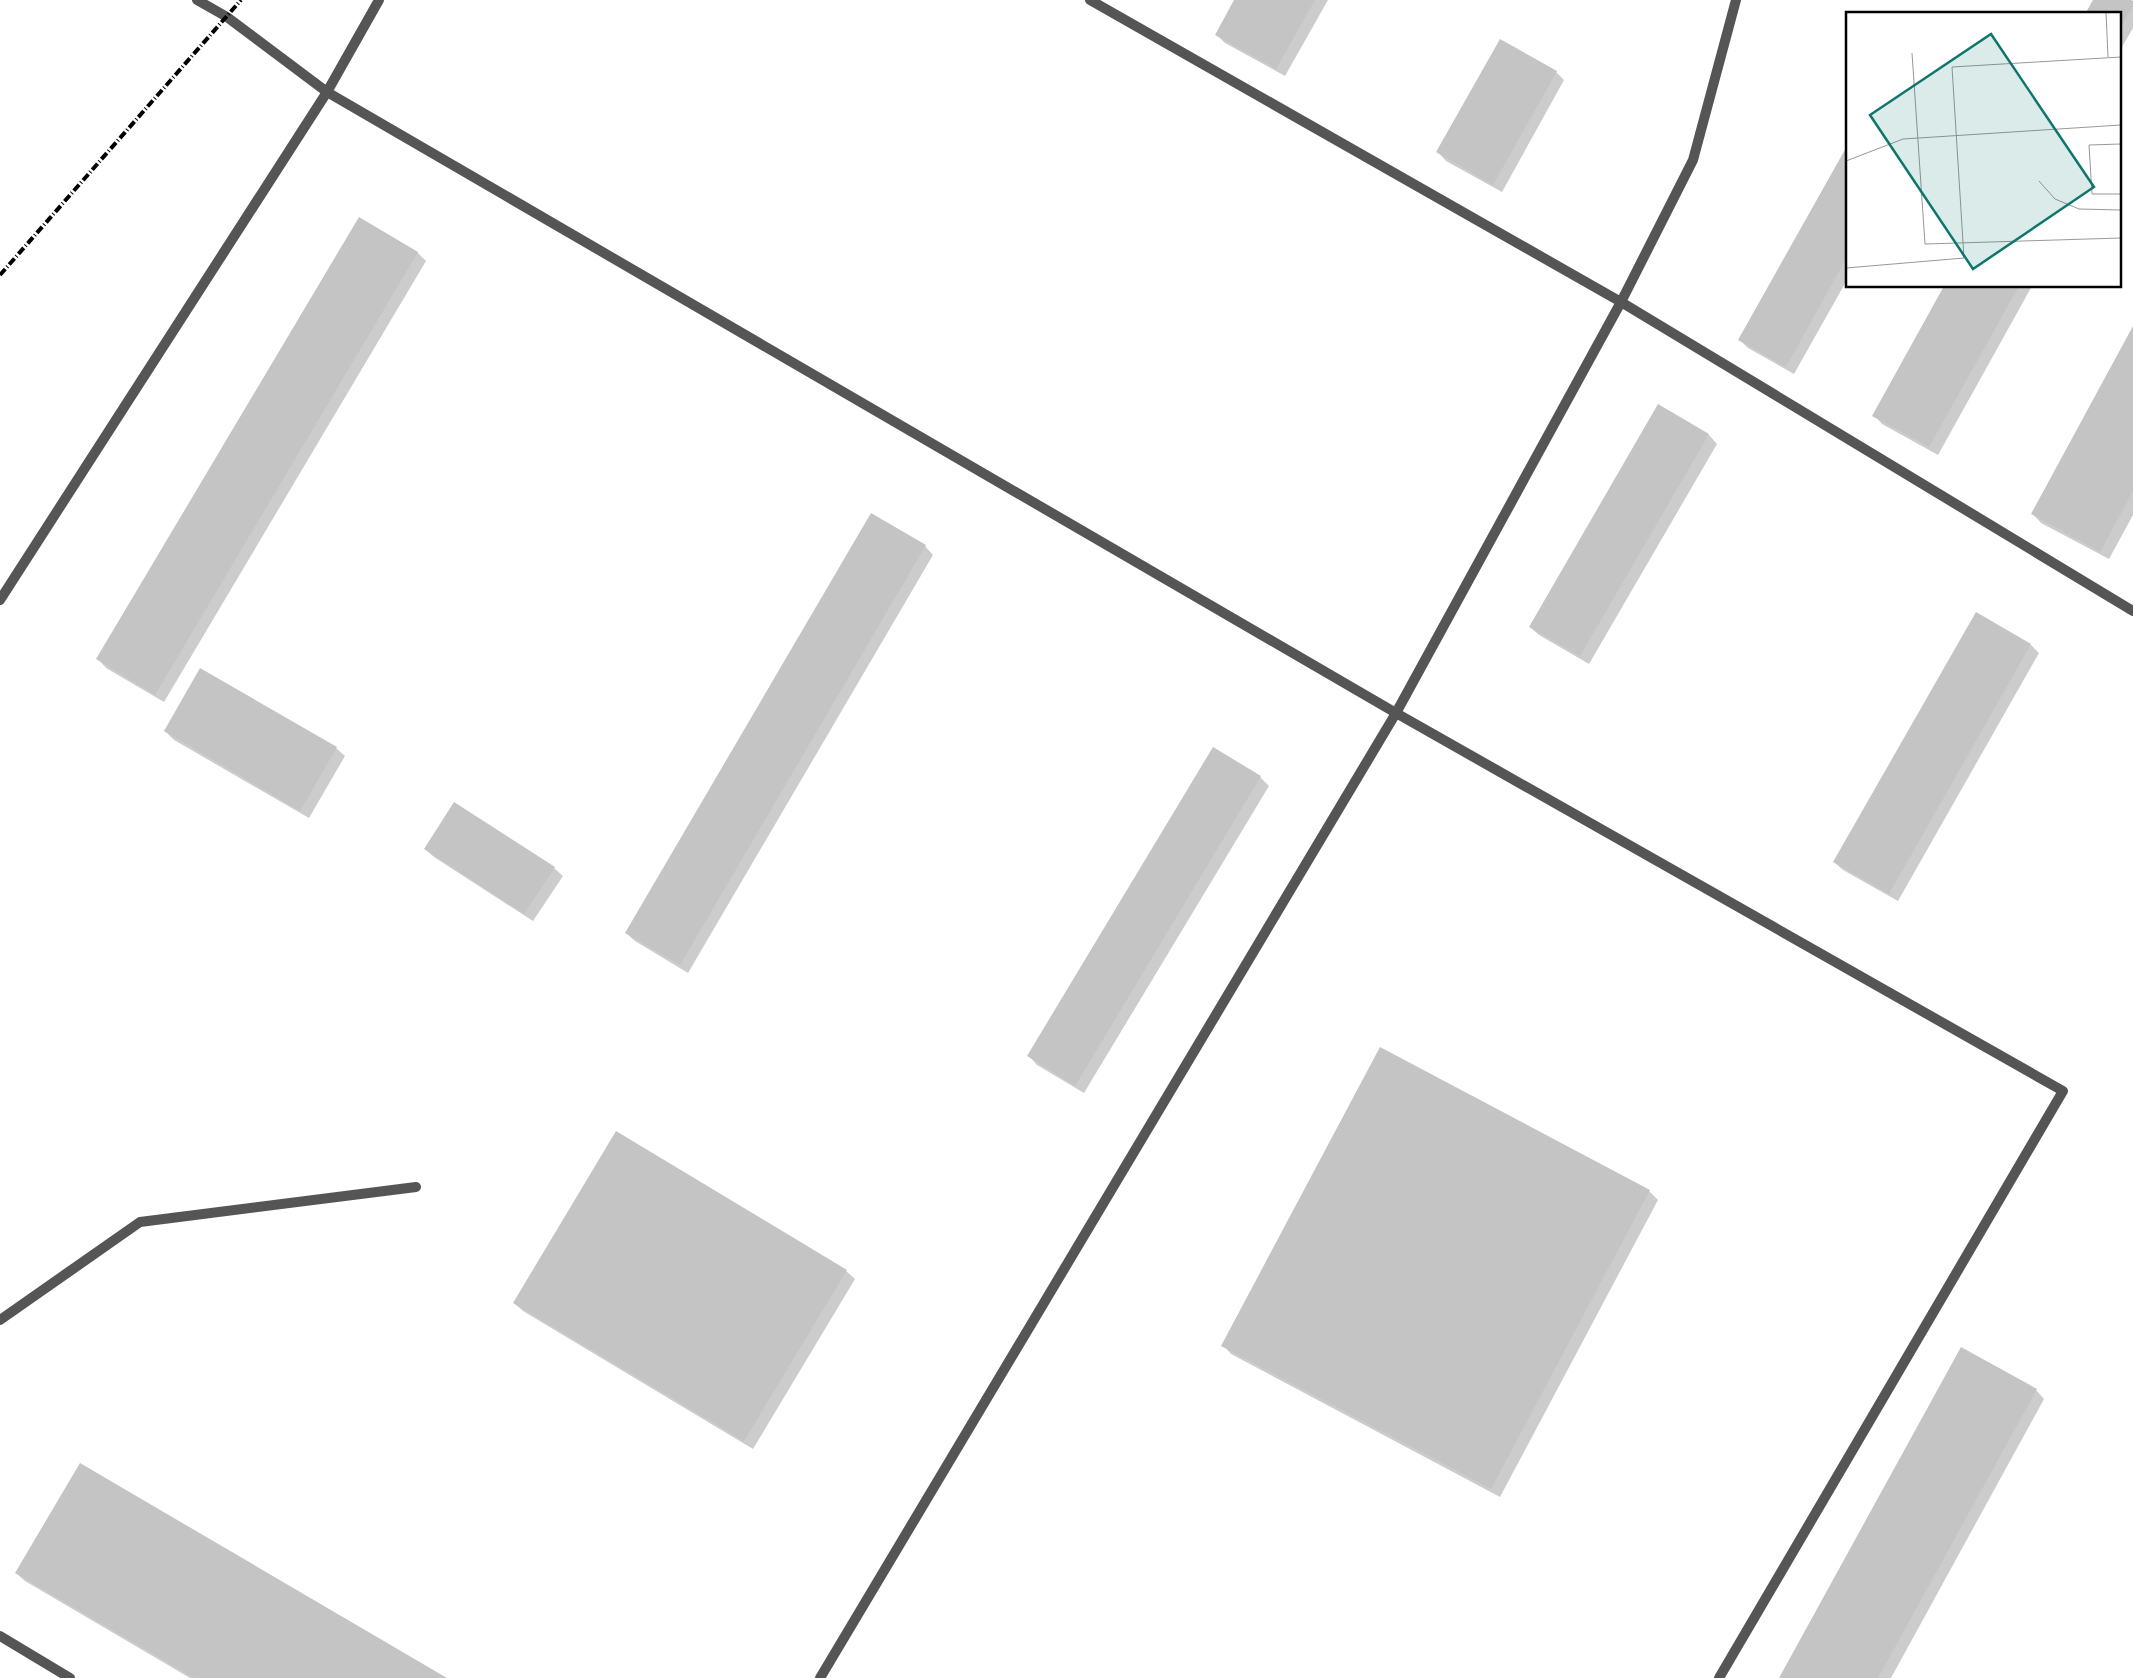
<svg xmlns="http://www.w3.org/2000/svg" width="2133" height="1678" viewBox="0 0 2133 1678" font-family="'Fira Sans',sans-serif">
  <rect width="100%" height="100%" fill="#fff"/>
  <path fill="#0003" d="M1236 0H1328L1285 76 1225 43 1216 34Z
    M2095 0H2128L2133 3V28L2119 52V14Z
    M1556 72 1564 80 1502 192 1446 161 1438 152Z
    M1847 149V280L1794 374 1748 348 1740 340Z
    M359 219 418 253 426 261 164 702 106 668 98 659Z
    M1946 286H2032L1938 455 1882 424 1874 415Z
    M2133 329V515L2109 559 2041 523 2033 514Z
    M1658 406 1709 435 1717 444 1589 664 1539 635 1530 627Z
    M925 546 933 555 688 973 635 941 626 933Z
    M1976 613 2031 645 2039 653 1898 901 1843 870 1834 862Z
    M201 670 336 748 345 756 309 818 174 740 165 731Z
    M1260 777 1269 786 1084 1093 1037 1065 1029 1056Z
    M425 849 554 868 563 876 533 921 434 857Z
    M616 1133 846 1271 855 1279 753 1449 523 1311 514 1303Z
    M1649 1191 1658 1200 1500 1497 1231 1354 1223 1345Z
    M2036 1390 2044 1399 1891 1678H1780Z
    M16 1573 444 1678H190L25 1581Z"/>
  <path fill="#c4c4c4" d="M1234 0H1315L1276 69 1215 35Z
    M2093 0H2131L2133 1V6L2119 30V14H2085Z
    M1500 39 1557 71 1493 185 1436 152Z
    M1847 146V257L1786 367 1738 340Z
    M359 217 418 252 155 695 96 659Z
    M1944 286H2019L1929 447 1872 416Z
    M2133 326V491L2100 552 2031 514Z
    M1658 404 1709 434 1580 656 1529 627Z
    M871 513 926 545 680 965 625 933Z
    M1976 612 2031 644 1889 894 1833 862Z
    M200 668 337 747 300 811 164 731Z
    M1213 747 1261 776 1075 1086 1027 1056Z
    M454 802 555 867 524 914 424 849Z
    M1380 1047 1650 1190 1491 1489 1221 1346Z
    M616 1131 847 1270 744 1441 513 1303Z
    M1961 1347 2037 1389 1878 1678H1779Z
    M80 1463 447 1678H194L15 1573Z"/>
  <g fill="none" stroke-linecap="round" stroke-linejoin="round">
    <path stroke="#555" stroke-width="10" d="M197 0 227 17 327 92 1396 713 2063 1091 1719 1678
      M1090 0 1621 302 2133 611
      M0 600 327 92 379 0
      M0 1320 140 1222 416 1187
      M0 1636 70 1678
      M820 1678 1396 713 1621 302 1693 160 1736 0"/>
    <path stroke="#000" stroke-width="4" stroke-dasharray="8 2.5 1 2.5" stroke-linecap="butt" d="M0 275 241 0"/>
  </g>
  <g transform="translate(1846 12)">
    <rect width="275" height="275" fill="#fff"/>
    <path fill="none" stroke="#999" stroke-width="1" d="M260 0 262 45M66 41 79 232 275 226M275 132 243 133 246 182H275M0 149 57 127 275 113M193 169 209 187 233 197 275 198M0 256 118 246 106 55 275 45"/>
    <path fill="#0f766e" fill-opacity="0.15" stroke="#0f766e" stroke-width="2.5" d="M145 22 248 175 127 257 24 103Z"/>
    <rect width="275" height="275" fill="none" stroke="#000" stroke-width="2.5"/>
  </g>
</svg>
